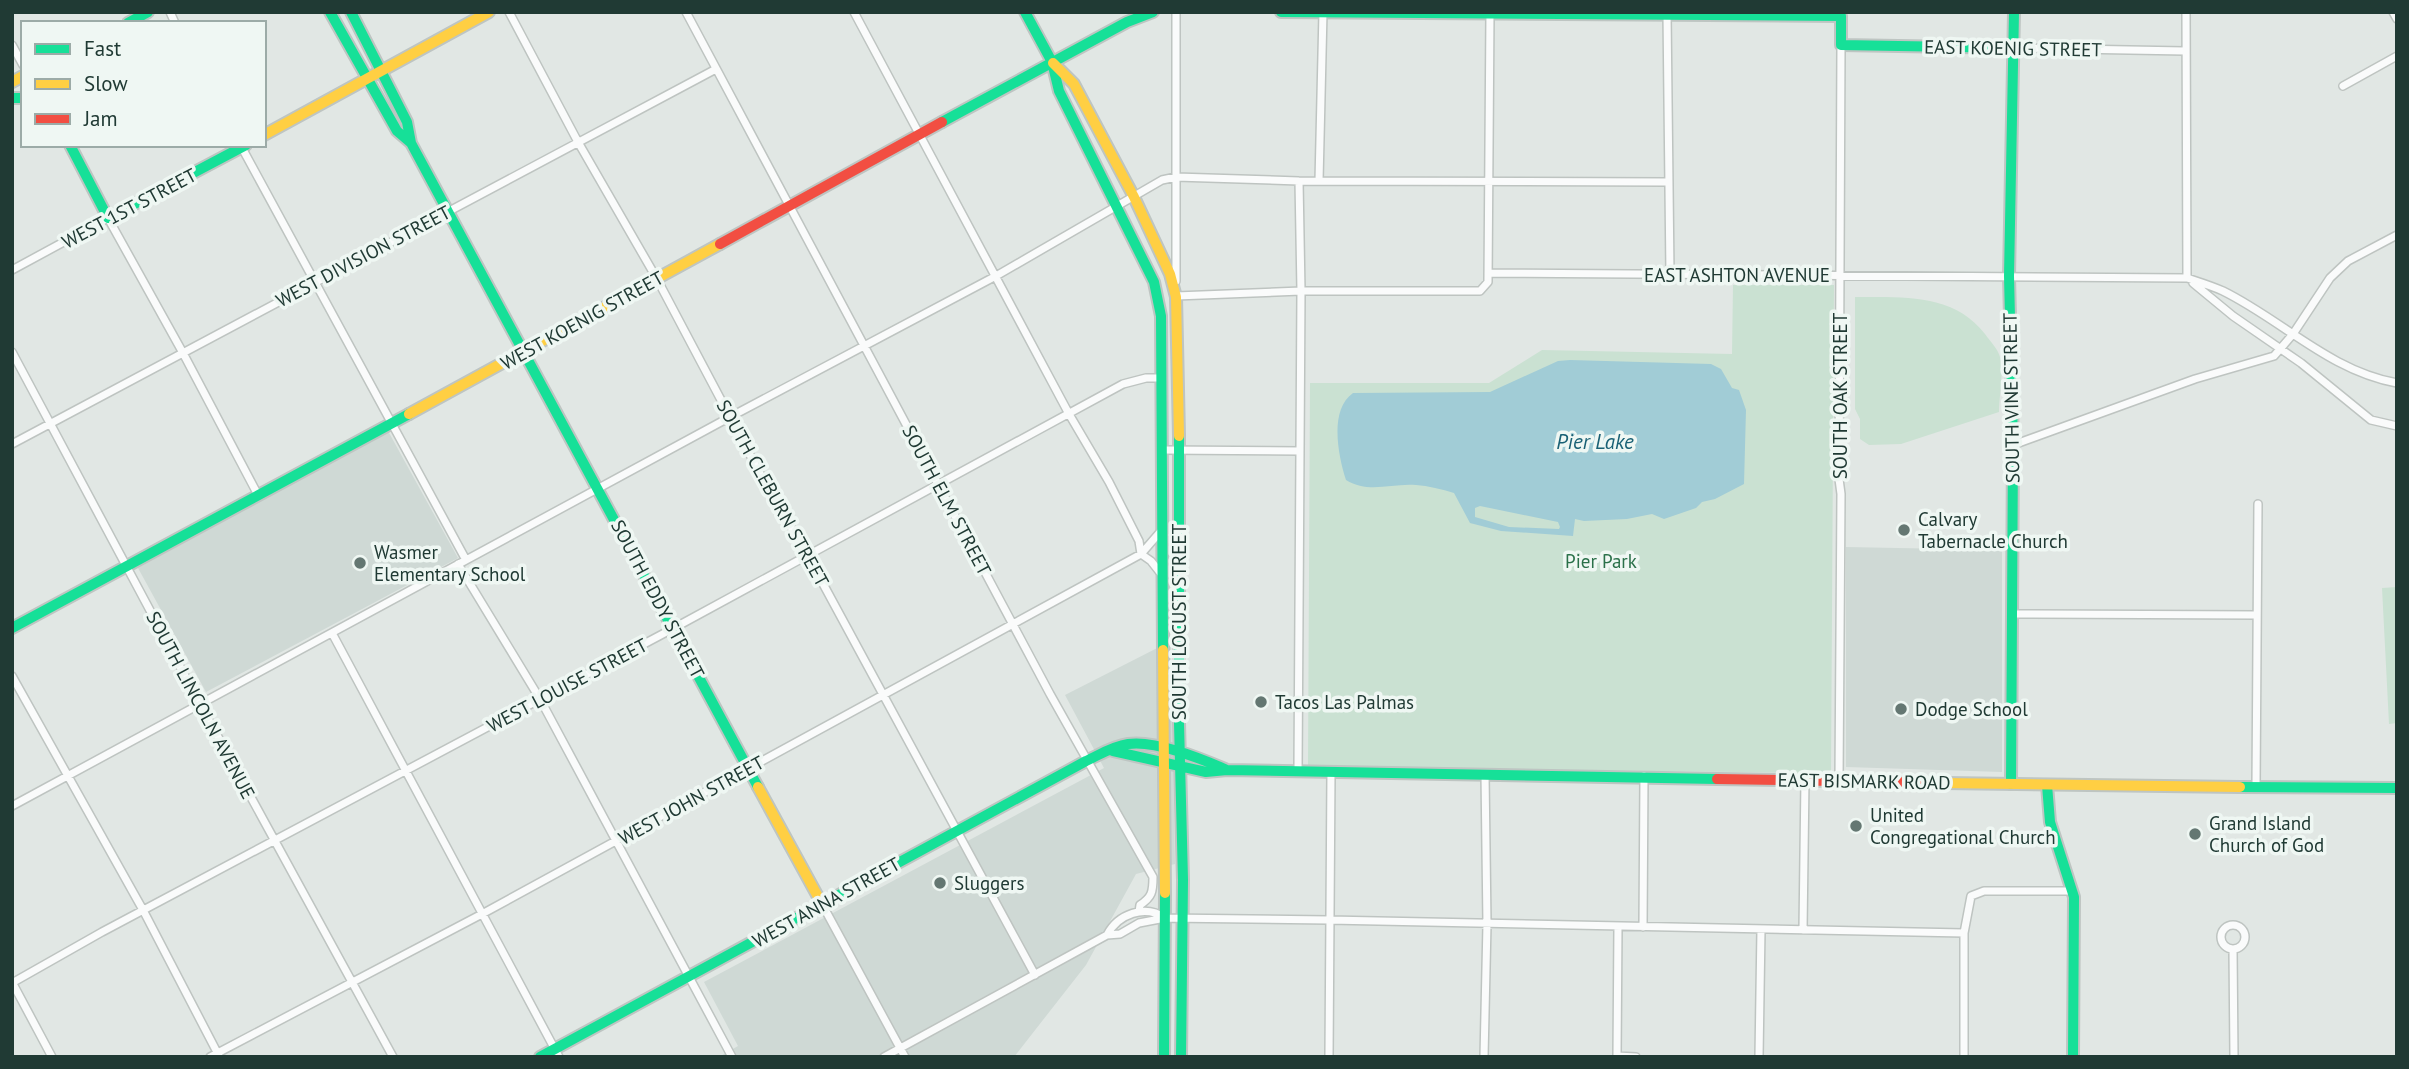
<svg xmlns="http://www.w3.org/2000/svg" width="2409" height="1069" viewBox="0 0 2409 1069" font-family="'PT Sans',sans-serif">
  <rect width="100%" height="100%" fill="#e1e7e4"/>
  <path fill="#cfd9d5" d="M388 431 458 558 206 692 138 568Z
    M1846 547 2002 550V772L1846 767Z
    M1171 641 1175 864 1136 874 1086 965 1014 1057H719L738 1046 704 982 1104 768 1065 695Z"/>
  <path fill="#cae1d2" d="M1733 285H1834L1831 773 1308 767 1310 383H1489L1542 350 1732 354Z
    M1855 297C1902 297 1954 293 1985 334 1990 341 1998 349 2000 357 2004 371 1999 397 1999 412L1901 444 1869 445 1860 439V419L1855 409Z
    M2397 587V723L2389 724 2382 588Z"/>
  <path fill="#a1ccd6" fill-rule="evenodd" d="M1570 360 1711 364 1721 369 1732 388 1739 390 1746 410 1744 484 1715 499 1702 502 1696 508 1664 519 1652 514 1627 519 1584 521 1575 519 1573 536 1501 531 1470 523 1454 493C1442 489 1428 486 1416 485 1391 483 1369 494 1346 480 1338 455 1329 410 1353 393L1490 392 1558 361ZM1480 506 1558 522 1560 527 1559 529 1509 527 1475 517V508Z"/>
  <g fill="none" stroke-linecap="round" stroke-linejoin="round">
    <g stroke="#bec4c1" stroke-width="10">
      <path id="street" d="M170 12 175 23
        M509 12 578 142 657 279 766 485 808 556 1035 975
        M686 12 1050 694 1153 877C1153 892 1152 897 1140 905L1139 912
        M854 12 1069 414 1109 482 1139 541 1141 554 1151 561 1162 575
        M1176 12V281
        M2186 12 2187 278
        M2393 12 2397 19
        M1667 13 1670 274
        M12 45 23 65
        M2014 48 2185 51
        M2343 86 2397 56
        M241 146 466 560
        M1319 181 1323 12
        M12 270 108 218 183 353 258 495
        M1488 273 2187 278C2199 282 2212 286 2223 291 2282 320 2330 371 2397 383
        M2193 283 2233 316 2301 363 2371 420 2397 426
        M1176 296 1301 291H1480L1488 282 1490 12
        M12 352 200 704 393 1057
        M12 444 716 69
        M2013 445 2195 379 2274 356 2293 334 2330 278 2348 261 2397 235
        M1162 450 1300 451
        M458 564 540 699 732 1057
        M2011 614 2257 615
        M332 633 559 1057
        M12 676 143 910 219 1056
        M1298 772 1301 291 1299 181
        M1839 780 1841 494 1839 479 1841 45
        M2256 787 2258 504
        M12 806 730 417 996 276 1162 180 1176 177 1299 181 1668 182
        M822 904 905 1057
        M2221 937a12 12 0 1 1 24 0a12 12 0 1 1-24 0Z
        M1643 927 1644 776
        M1803 930 1805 779
        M1107 935C1118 914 1145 904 1165 918
        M2233 949 2234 1057
        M12 982 52 1057
        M12 983 102 932 674 628 1123 384 1146 378H1162
        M1617 1056 1636 1057
        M210 1057 482 914 1141 554 1161 531
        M884 1057 1107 935 1120 934 1139 923 1165 918 1329 920 1964 933
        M1329 1057 1331 772
        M1484 1057 1487 924 1485 774
        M1617 1057 1618 926
        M1759 1057 1761 929
        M1964 1057V933L1971 896 1984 891H2073"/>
    </g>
    <g stroke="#bec5c2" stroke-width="14">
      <path id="fast" d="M330 12 397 131 411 143
        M351 12 407 122 411 143 758 787
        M1025 12 1052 62 1059 91 1154 282 1161 316 1163 650
        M1281 12 1841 16V45L2014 48
        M128 23 148 12
        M12 98H23
        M942 122 1127 22 1153 12
        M70 145 108 218 246 145
        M1179 436V723L1183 880 1181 1057
        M12 628 409 414
        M1113 751 1206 772 1227 770 1717 779
        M2011 784 2013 445 2009 276 2014 12
        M2047 785 2050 822 2074 897 2073 1057
        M2240 787 2397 788
        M540 1057 1086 761C1099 755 1113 746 1128 744 1155 740 1199 758 1225 769
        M1164 1057 1165 893"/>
    </g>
    <g stroke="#bec5c2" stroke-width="14">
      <path id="slow" d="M1053 63 1074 84 1134 197 1170 274 1176 297 1179 436
        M12 82 23 76
        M264 135 489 12
        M409 414 720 244
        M1163 650 1165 893
        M1944 783 2240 787
        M758 787 822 904"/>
    </g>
    <g stroke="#bec5c2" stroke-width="14">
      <path id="jam" d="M720 244 942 122
        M1717 779 1944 783"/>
    </g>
    <use href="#street" stroke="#fafbfb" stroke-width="7"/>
    <use href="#fast" stroke="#16e098" stroke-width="10"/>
    <use href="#slow" stroke="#ffcf43" stroke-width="10"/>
    <use href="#jam" stroke="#f24e42" stroke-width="10"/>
  </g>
  <g fill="#647772" stroke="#eff7f3" stroke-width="2.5">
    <circle cx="1904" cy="530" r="7"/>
    <circle cx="360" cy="563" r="7"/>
    <circle cx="1261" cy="702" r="7"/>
    <circle cx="1901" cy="709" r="7"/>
    <circle cx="1856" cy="826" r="7"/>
    <circle cx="2195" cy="834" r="7"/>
    <circle cx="940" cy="883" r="7"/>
  </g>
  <g text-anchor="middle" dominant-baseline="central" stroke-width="7" stroke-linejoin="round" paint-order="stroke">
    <g font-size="19" fill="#203a34" stroke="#eff7f3">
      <text transform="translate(2013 48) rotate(1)">EAST KOENIG STREET</text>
      <text transform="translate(129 208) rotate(-28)">WEST 1ST STREET</text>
      <text transform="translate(363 256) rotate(-28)">WEST DIVISION STREET</text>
      <text x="1737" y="275">EAST ASHTON AVENUE</text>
      <text transform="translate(582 320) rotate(-29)">WEST KOENIG STREET</text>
      <text transform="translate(1840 396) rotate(-90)">SOUTH OAK STREET</text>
      <text transform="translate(2011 398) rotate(-91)">SOUTH VINE STREET</text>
      <text transform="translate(773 493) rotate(61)">SOUTH CLEBURN STREET</text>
      <text transform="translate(947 500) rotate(62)">SOUTH ELM STREET</text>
      <text transform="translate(658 599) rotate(62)">SOUTH EDDY STREET</text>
      <text transform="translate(1179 622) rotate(-90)">SOUTH LOCUST STREET</text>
      <text transform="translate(567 685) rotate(-28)">WEST LOUISE STREET</text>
      <text transform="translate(201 705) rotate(62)">SOUTH LINCOLN AVENUE</text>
      <text transform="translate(1864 781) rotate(1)">EAST BISMARK ROAD</text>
      <text transform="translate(691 800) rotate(-29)">WEST JOHN STREET</text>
      <text transform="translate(826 902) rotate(-29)">WEST ANNA STREET</text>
    </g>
    <g font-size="19" fill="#203a34" stroke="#eff7f3" text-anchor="start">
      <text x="1918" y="519">Calvary<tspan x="1918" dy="22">Tabernacle Church</tspan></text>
      <text x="374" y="552">Wasmer<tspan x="374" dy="22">Elementary School</tspan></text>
      <text x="1275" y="702">Tacos Las Palmas</text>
      <text x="1915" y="709">Dodge School</text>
      <text x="1870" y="815">United<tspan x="1870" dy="22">Congregational Church</tspan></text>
      <text x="2209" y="823">Grand Island<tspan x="2209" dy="22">Church of God</tspan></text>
      <text x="954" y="883">Sluggers</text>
    </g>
    <g font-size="19" fill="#2a7049" stroke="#eff7f3">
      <text x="1601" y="561">Pier Park</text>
    </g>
    <g font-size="21" font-style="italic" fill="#1a6175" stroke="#eff7f3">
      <text x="1595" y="441">Pier Lake</text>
    </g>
  </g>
  <rect width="2409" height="1069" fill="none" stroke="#203a34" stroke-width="28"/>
  <rect x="21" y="21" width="245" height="126" fill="#eff7f3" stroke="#9caba7" stroke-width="2"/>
  <rect x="35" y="44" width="35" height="10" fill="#16e098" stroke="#9caba7" stroke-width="2"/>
  <text x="84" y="56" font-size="21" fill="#203a34">Fast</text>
  <rect x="35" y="79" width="35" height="10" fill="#ffcf43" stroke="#9caba7" stroke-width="2"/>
  <text x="84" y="91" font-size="21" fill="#203a34">Slow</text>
  <rect x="35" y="114" width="35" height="10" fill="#f24e42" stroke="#9caba7" stroke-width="2"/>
  <text x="84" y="126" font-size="21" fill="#203a34">Jam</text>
</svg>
